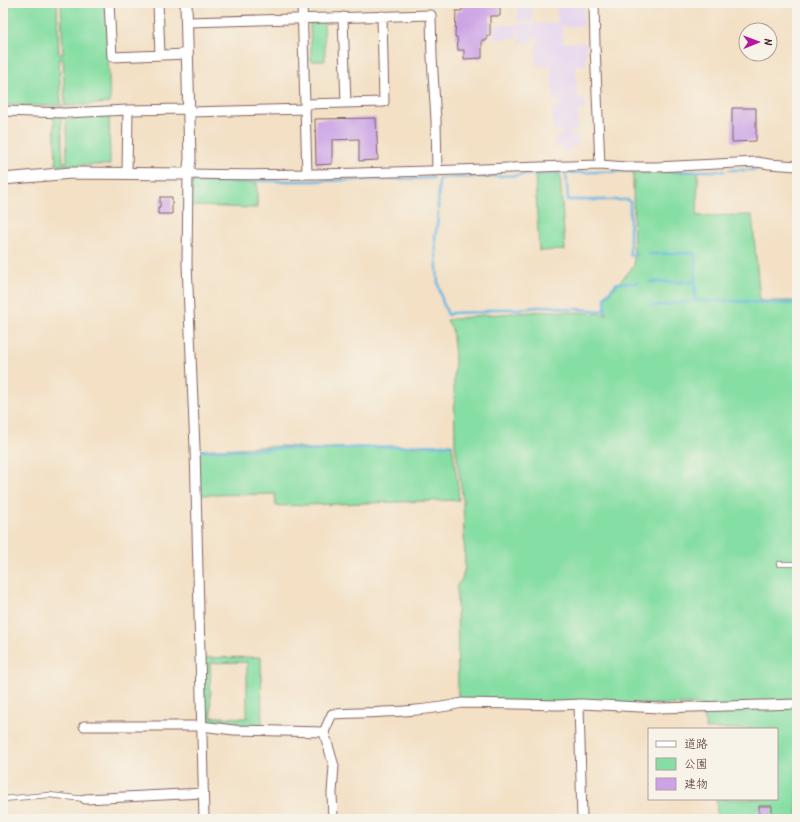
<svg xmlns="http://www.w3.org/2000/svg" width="800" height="822" viewBox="0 0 800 822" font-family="Kalam,'Klee One',sans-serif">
  <rect width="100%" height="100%" fill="#f7f3e8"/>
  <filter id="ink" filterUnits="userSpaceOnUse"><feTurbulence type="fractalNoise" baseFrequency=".025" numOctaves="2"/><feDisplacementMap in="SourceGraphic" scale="8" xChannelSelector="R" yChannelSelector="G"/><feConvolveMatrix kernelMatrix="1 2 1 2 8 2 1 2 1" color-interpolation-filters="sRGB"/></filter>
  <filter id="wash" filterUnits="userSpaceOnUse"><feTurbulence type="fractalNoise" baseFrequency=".012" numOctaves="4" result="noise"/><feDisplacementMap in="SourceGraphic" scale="16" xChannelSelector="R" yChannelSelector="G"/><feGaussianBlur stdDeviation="0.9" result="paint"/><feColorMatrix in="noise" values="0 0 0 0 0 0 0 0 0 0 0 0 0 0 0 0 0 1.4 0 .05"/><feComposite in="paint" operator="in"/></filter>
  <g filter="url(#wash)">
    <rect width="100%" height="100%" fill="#f3e0c5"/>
    <path fill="#e5d3f0" d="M517 3H532V22H526L525 21H518Z
      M556 3H583L584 26 562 27 563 43 586 42V65H576L577 97H585V109L578 110V130L570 131 571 135H578V146H571V150L562 151 561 147 554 148V136H562V130H553L552 108 561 107V101H553L551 65 536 66 535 44H539V38H533V43H519V29H517V38L494 39 493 25 557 23Z"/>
    <path fill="#85dea3" stroke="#687e67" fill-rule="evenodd" d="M3 3H57L59 54H63L61 3H106L110 103 72 106 3 105ZM59 58H63L65 106H61Z
      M310 22H324L325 61H311Z
      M109 114 110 165H56L54 117ZM61 117H66L67 162H63Z
      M698 172 697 216 752 215 760 301H797V819H716L717 811 716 799H777V729H706L703 705 458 701 457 585 462 579 465 567 463 500 457 459 455 444 454 382 455 356 452 329 447 320 484 315 549 311 606 314 605 298 634 266 633 173Z
      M560 174 565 250 539 251 535 175Z
      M189 182 257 183V208L190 206Z
      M452 444C454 463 458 481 459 500L276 506 275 494 198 495 197 450 281 446 297 447 310 449 330 448Z
      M261 657 262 727 236 726 203 723 202 658ZM247 662V718L211 717 210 663Z"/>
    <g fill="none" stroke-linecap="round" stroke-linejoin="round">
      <path stroke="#6ab8e4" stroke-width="2.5" d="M729 170H757
        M664 171H724
        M564 173 633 171
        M566 173 568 200H628L630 202V255H637
        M480 177 560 173
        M439 178 474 177
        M192 181H313L434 178
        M438 209 439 178
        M438 213 437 226 435 237 438 283 442 300 448 315 453 313 483 312 495 309H518L549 306 567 309H572
        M649 254 695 253V301H733L797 304
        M650 282H695
        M651 306 670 304 695 301
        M575 309 605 311V296L617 283H638
        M198 451 247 450 290 448 308 451H317L329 449 374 447 451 445"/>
    </g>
    <g id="blocks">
      <path fill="#cba3e6" d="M462 3H500V16H490V36H487V40H482V58L464 59V50H458L457 37H455L456 11H462Z
        M732 108H756V141L732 142Z
        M376 118 378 160 359 161V139L332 140V164L316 165 315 119Z
        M160 197H172V214H158V207H160Z
        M759 806H772V819H759Z"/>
    </g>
  </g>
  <g filter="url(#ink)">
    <use href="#blocks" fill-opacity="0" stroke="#856361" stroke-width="1"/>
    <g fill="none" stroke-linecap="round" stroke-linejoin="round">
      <g stroke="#856361" stroke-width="6">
        <path id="service" d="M779 564H797
          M3 799 49 795 85 799"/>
      </g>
      <g stroke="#856361" stroke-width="11">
        <path id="minor" d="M109 3 112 57 188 54
          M158 3 160 55
          M302 3 307 174
          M594 3 595 46 600 165
          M343 17 346 103
          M187 22 431 15 432 57 436 120 437 171
          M305 104 384 102 382 16
          M3 111 65 113 128 110 189 109
          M189 112 305 109
          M127 173 128 110
          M579 704 582 819
          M84 726H201L234 730 324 732
          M85 799 203 793
          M204 819 195 448 187 264 188 174C325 177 462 169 600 165L626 167H656L757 162 769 164 797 166
          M333 819 332 793 334 766 324 732 332 714C375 712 420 713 462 703L559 705 582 704 659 708 797 704"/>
      </g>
      <g stroke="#856361" stroke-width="13">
        <path id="tertiary" d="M3 179 71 173 188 174 190 159 186 3"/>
      </g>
      <use href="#service" stroke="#fff" stroke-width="4.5"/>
      <use href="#minor" stroke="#fff" stroke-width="9"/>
      <use href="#tertiary" stroke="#fff" stroke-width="11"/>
    </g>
  </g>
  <rect width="800" height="822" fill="none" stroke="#f7f3e8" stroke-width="16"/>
  <rect x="648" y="728" width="130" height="72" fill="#f7f3e8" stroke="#b29e9c"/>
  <rect x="656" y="741" width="20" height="6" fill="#ffffff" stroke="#b29e9c"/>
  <text x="684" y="748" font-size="12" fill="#4a1f2b">道路</text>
  <rect x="656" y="758" width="20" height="12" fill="#85dea3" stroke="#b29e9c"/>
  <text x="684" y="768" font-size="12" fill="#4a1f2b">公園</text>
  <rect x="656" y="778" width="20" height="12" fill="#cba3e6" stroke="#b29e9c"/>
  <text x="684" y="788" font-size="12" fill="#4a1f2b">建物</text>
  <g transform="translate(758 42) rotate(89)"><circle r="19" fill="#f7f3e8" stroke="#b29e9c"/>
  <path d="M0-3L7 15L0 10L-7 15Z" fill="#b5179e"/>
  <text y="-6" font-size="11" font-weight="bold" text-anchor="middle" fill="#4a1f2b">N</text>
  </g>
</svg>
